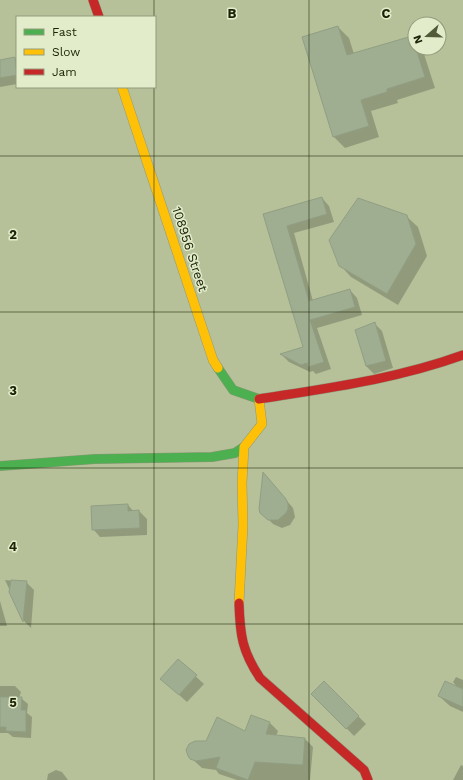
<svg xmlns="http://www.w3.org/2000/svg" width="463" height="780" viewBox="0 0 463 780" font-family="'Work Sans',sans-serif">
  <rect width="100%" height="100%" fill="#b6c19a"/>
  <path fill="#0003" d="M338 27 349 38 354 54 411 37 415 40V48H422L435 88 397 100 398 103 371 111 379 137 345 148 334 137Z
    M15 58 17 60V84L0 87V61Z
    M322 198 329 206 334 222 294 233 313 301 350 290 357 298 362 315 317 328 331 369 316 374 313 371 310 372 289 362 282 355 304 348 265 214Z
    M406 216 418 227 427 256 398 305 351 277 340 265Z
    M375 324 382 331 393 368 374 374 366 366 356 330Z
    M264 474 293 508 295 517 290 525 282 528 273 524 265 516Z
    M128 505 134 512 139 511 147 519V535L100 537 93 529Z
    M5 580 26 582 34 590 31 628 24 621Z
    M0 601 7 626H0Z
    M178 660 204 684 187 702 169 686Z
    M456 677 463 680V712L450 706 439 696 457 687 453 682Z
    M324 682 366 724 354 736 313 694Z
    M0 686H15L21 692 19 698H21L28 704 27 713 32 717 31 738 13 737 8 733H0Z
    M252 716 270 723 278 731 276 736 305 739 313 747 310 780H237L219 774 216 770 202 768 191 758 206 742 246 733Z
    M461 765 463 766V780H453Z
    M56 770 62 772 68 780H47L48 774Z"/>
  <path fill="#9fae90" stroke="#919e83" d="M338 26 347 55 412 36 425 77 387 89V92L361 100 369 126 333 137 302 37Z
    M15 57 17 75 0 78V60Z
    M322 197 327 214 287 226 309 301 350 289 355 307 310 320 324 362 308 367 307 363 301 365 280 354 303 347 263 214Z
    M358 198 407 215 416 244 387 294 339 266 329 240Z
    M375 322 386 361 366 366 355 330Z
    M263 472 286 499 288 504V509L286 513 278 520H268L260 513 259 509Z
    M128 504V511L139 510 140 528 92 530 91 506Z
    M11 580 27 581 23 622 9 592Z
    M178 659 197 675 179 695 160 679Z
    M324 681 359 716 346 729 311 694Z
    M445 681 463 689V707L438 696Z
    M0 697H22L21 710H26V732L6 731V727H0Z
    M251 715 270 722 266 734 305 738 303 765 255 762 248 780 216 768 220 757 196 761 190 759 188 756 186 750 189 744 195 741H206L217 717 245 731Z"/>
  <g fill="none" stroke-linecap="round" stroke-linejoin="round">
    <g stroke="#8e9778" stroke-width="10">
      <path id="fast" d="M218 368 233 390 259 399
        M0 466 95 459 212 457 235 453 244 447"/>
    </g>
    <g stroke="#8e9778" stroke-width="10">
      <path id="slow" d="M122 87 213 360 218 368
        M244 447 262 424 259 399
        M239 603 243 525 242 483 244 447"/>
    </g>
    <g stroke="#8e9778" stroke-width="10">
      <path id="jam" d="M93 0 99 17
        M259 399C328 388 397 379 463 355
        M239 603C240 635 242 651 260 678L364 770 368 780"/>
    </g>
    <use href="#fast" stroke="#4caf50" stroke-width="9"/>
    <use href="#slow" stroke="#ffc107" stroke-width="9"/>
    <use href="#jam" stroke="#c62828" stroke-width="9"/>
  </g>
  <path fill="none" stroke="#1c2206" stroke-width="1" stroke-opacity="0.55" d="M154 0V17M309 0V780M154 87V780M0 156H463M0 312H463M0 468H463M0 624H463"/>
  <g text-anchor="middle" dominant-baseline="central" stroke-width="3" stroke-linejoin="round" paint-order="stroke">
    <g font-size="13" fill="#1c2206" stroke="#e2ecca">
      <text transform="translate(190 249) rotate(72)">108956 Street</text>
    </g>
  </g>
  <g font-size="13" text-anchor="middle" font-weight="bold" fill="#1c2206" stroke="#e2ecca" stroke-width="3" stroke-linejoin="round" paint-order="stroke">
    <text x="232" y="18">B</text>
    <text x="386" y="18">C</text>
    <text x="13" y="239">2</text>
    <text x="13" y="395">3</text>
    <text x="13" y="551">4</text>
    <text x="13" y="707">5</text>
  </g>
  <rect x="16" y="16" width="140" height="72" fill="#e2ecca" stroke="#939b7c"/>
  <rect x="24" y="29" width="20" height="6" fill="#4caf50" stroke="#939b7c"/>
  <text x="52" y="36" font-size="12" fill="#1c2206">Fast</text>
  <rect x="24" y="49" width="20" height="6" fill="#ffc107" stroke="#939b7c"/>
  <text x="52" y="56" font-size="12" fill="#1c2206">Slow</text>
  <rect x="24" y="69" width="20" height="6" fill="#c62828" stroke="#939b7c"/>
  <text x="52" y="76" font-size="12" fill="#1c2206">Jam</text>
  <g transform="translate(427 36) rotate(250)"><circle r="19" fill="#e2ecca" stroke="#939b7c"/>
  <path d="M0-3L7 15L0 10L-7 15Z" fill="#525a3a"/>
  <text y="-6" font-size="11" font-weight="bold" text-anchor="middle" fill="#1c2206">N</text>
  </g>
</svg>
